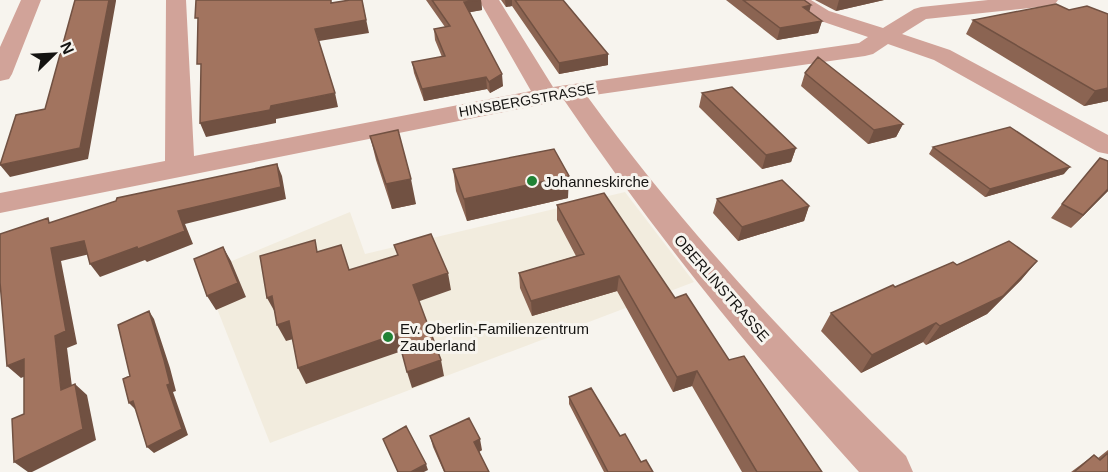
<svg xmlns="http://www.w3.org/2000/svg" width="1108" height="472" viewBox="0 0 1108 472" font-family="Arial,sans-serif">
  <rect width="100%" height="100%" fill="#f7f4ee"/>
  <path fill="#f2ecde" d="M625 192 694 282 270 443 203 273 350 212 365 254Z"/>
  <g fill="none" stroke-linecap="round" stroke-linejoin="round">
    <path fill="#d1a399" fill-rule="evenodd" d="M21 0H41L12 74 9 79 0 81V47Z
      M166 0H186L194 156 531 91 479 0H499L553 87 859 43 868 37 815 19 787 0H811L829 11 883 28 914 9 921 7 988 0H1058L1055 4 1048 6 926 19 902 34 950 50 1108 135V154L1098 152 934 60 888 44 873 54 865 56 587 96C682 227 791 343 906 456L913 472H859C752 354 653 232 564 100L0 213V193L165 161Z"/>
  </g>
  <path fill="#8b6452" d="M426 0H481L482 10 470 12 503 86 490 93 487 89 424 101 414 73 412 62 442 57 435 40 434 29 445 27Z
    M501 0H563L608 54V65L559 74 512 6 506 7Z
    M726 0H804L809 12 822 21 818 33 777 40Z
    M815 0H884L836 11Z
    M1069 10 1108 14V101L1084 106 966 34 973 20Z
    M805 73 903 124 896 137 868 144 801 86Z
    M702 93 796 148 791 162 762 169 699 107Z
    M370 136 416 204 392 209 376 160Z
    M933 147 1064 174 985 197 929 154Z
    M1108 161V191L1071 228 1051 218 1062 204Z
    M453 169 568 198 467 221 456 191Z
    M717 199 809 206 804 221 738 241 713 213Z
    M557 205 675 298 729 360 822 472H742L692 386 673 392 617 291 532 316 520 288 519 273 576 256 557 220Z
    M1037 261 1021 280 987 314 926 345 923 342 861 373 821 331 831 313 895 287 957 265Z
    M569 397 620 436 641 462 653 472H604L569 404Z
    M430 436 482 450 479 452 489 472H444L433 447Z
    M1108 450V472H1071L1094 455 1098 458Z"/>
  <path fill="#715142" d="M109 0H116V1L88 159 10 177 0 165 80 148Z
    M362 0 369 33 319 41 315 29Z
    M481 0 482 10 466 13 464 2Z
    M505 0H512V6L506 7Z
    M839 0H884L836 11Z
    M811 5 808 17 803 7Z
    M822 21 818 33 777 40 780 28Z
    M608 54V65L559 74V63Z
    M502 74 503 86 490 93 489 82Z
    M486 77 487 89 424 101 422 89Z
    M1108 88V101L1084 106 1095 91Z
    M335 93 338 107 276 119V123L206 137 200 123 271 106Z
    M903 124 896 137 868 144 874 130Z
    M796 148 791 162 762 169 766 155Z
    M277 164 282 176 286 199 185 224 193 244 147 262 145 260 100 277 90 264 137 247 178 211Z
    M1070 167 1064 174 985 197 990 189Z
    M569 176 568 198 467 221 464 199Z
    M411 179 416 204 392 209 386 184Z
    M1108 189V191L1071 228 1083 215Z
    M809 206 804 221 738 241 742 227Z
    M84 241 94 253 61 261 77 344 67 348 74 402 61 390 55 336 51 248Z
    M223 247 231 261 246 297 216 310 207 296Z
    M1037 261 1021 280 987 314 926 345 940 326Z
    M448 273 451 290 417 302 413 285Z
    M619 276 617 291 532 316 531 301Z
    M272 296 276 314 267 298Z
    M149 311 154 319 170 368 176 391 173 392 188 435 154 453 147 447 167 385Z
    M289 321 297 338 286 341 277 325Z
    M936 323 923 342 861 373 872 355Z
    M397 334 402 351 306 384 298 368Z
    M24 359 37 371 21 378 7 366Z
    M441 360 444 376 412 388 407 372Z
    M697 371 692 386 673 392 677 377Z
    M75 384 87 395 96 440 32 472H28L14 462Z
    M133 401 136 410 129 403Z
    M480 439 482 450 477 453 474 442Z
    M426 464 428 470 424 472H411Z"/>
  <path fill="#a2745f" stroke="#715142" stroke-width="1.5" d="M75 0H109L80 148 0 165 16 115 45 109Z
    M196 0H331V3L350 0H362L366 20 315 29 335 93 271 106 270 110 200 123 201 64H197L198 18H195Z
    M432 0H480L464 2 502 74 489 82 486 77 422 89 412 62 445 56 434 29 450 26Z
    M515 0H563L608 54 559 63Z
    M743 0H804L811 5 803 7 822 21 780 28Z
    M1056 4 1069 10 1087 6 1108 14V88L1095 91 973 20Z
    M818 57 903 124 874 130 805 73Z
    M732 87 796 148 766 155 702 93Z
    M1010 127 1070 167 990 189 933 147Z
    M398 130 411 179 386 184 370 136Z
    M554 149 569 176 464 199 453 169Z
    M1100 158 1108 161V189L1083 215 1062 204Z
    M277 164 281 187 178 211 185 231 138 249 137 247 90 264 84 241 51 248 66 331 55 336 61 390 75 384 83 429 14 462 12 419 24 414V359L7 366 0 282V234L48 218 49 223 116 201 117 198Z
    M782 180 809 206 742 227 717 199Z
    M604 193 675 298 686 294 729 360 744 356 822 472H757L697 371 677 377 619 276 531 301 519 273 584 254 557 205Z
    M431 234 448 273 413 285 441 360 407 372 397 334 298 368 289 321 277 325 272 296 267 298 260 256 315 240 317 252 341 245 349 270 398 255 394 245Z
    M1009 241 1037 261 1003 296 940 326 936 323 872 355 831 313 893 285 895 287 953 262 957 265Z
    M223 247 238 283 207 296 194 259Z
    M149 311 164 360 170 384 167 385 182 429 147 447 133 401 129 403 123 379 130 376 118 325Z
    M591 388 620 436 625 434 641 462 646 460 653 472H608L569 397Z
    M469 418 480 439 474 442 489 472H445L430 436Z
    M406 426 426 464 411 472H398L383 439Z
    M1108 453V472H1074L1094 455 1100 460Z"/>
  <g fill="#208235" stroke="#f7f4ee" stroke-width="2">
    <circle cx="532" cy="181" r="6"/>
    <circle cx="388" cy="337" r="6"/>
  </g>
  <g text-anchor="middle" dominant-baseline="central" stroke-width="6" stroke-linejoin="round" paint-order="stroke">
    <g font-size="14" fill="#141311" stroke="#f7f4ee">
      <text transform="translate(527 100) rotate(-10)">HINSBERGSTRASSE</text>
    </g>
    <g font-size="15" fill="#141311" stroke="#f7f4ee" text-anchor="start">
      <text x="544" y="181">Johanneskirche</text>
      <text x="400" y="328">Ev. Oberlin-Familienzentrum<tspan x="400" dy="17">Zauberland</tspan></text>
    </g>
    <g font-size="15" fill="#141311" stroke="#f7f4ee">
      <text transform="translate(722 288) rotate(49)">OBERLINSTRASSE</text>
    </g>
  </g>
  <g transform="translate(54 54) rotate(66)" stroke="#f7f4ee" stroke-width="4.5" paint-order="stroke">
  <path d="M0-4.5L10 22L0 15L-10 22Z" fill="#141311"/>
  <text y="-9" font-size="16" font-weight="bold" text-anchor="middle" fill="#141311">N</text>
  </g>
</svg>
